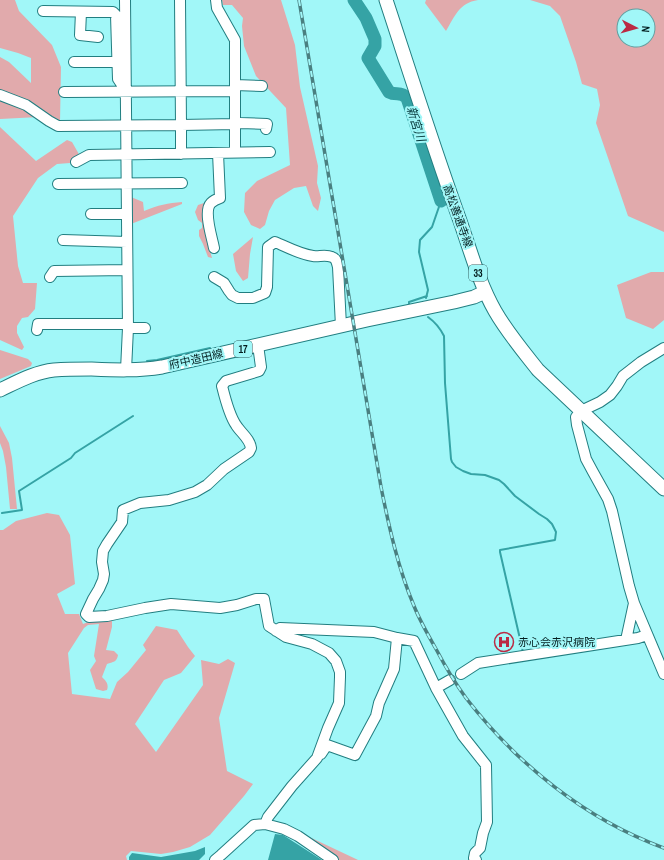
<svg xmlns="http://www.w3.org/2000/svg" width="664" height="860" viewBox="0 0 664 860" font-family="'Archivo Narrow','Noto Sans JP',sans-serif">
  <rect width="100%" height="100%" fill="#a1f7f8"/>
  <path fill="#e1aaac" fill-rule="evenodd" d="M0 0H15L19 11 52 45 61 67 60 122 35 106 0 93V57L9 62 31 83V58L18 53 0 48Z
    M222 0H281L295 45 300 87 318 166 317 183 321 198 318 211 313 206 306 186 294 188 275 200 269 211 265 225 260 229 251 225 244 212 245 193 257 181 290 165 286 108 256 76 244 46 242 26 243 18 232 5H223Z
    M426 0H478C459 3 455 16 446 31L425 3Z
    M530 0H664V232L628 216 596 123 600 105 597 89 582 84 576 62 560 16 550 6ZM624 16H648V40H624Z
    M0 100 24 107 39 117 0 119Z
    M0 127 36 161 67 140 72 142 80 156 70 163 57 164 38 178 13 216 18 266 23 283H37L35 309 28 317 22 318 17 326V333L24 347 22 350 0 340Z
    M131 197 143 202 144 211C158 205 168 203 182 202V204L131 224Z
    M207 202 210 251 212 258 208 257 203 244 199 236V230L202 228V223L198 220 195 212 198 205Z
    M253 237 250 254 248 278 243 281 236 271 233 254Z
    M651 272H664V320L653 329 626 318 617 285Z
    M0 350 28 359 32 363 31 366 0 379Z
    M0 426 9 443 12 458 17 509H10L6 467 3 451 0 443Z
    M47 513 59 515 70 535 75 584 57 594 65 614H79L83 624 88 622 91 619 112 617V627L106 650 114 651 118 655C117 662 113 662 107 664L102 677C106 681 109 684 107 690L103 691 96 689 90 670 96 661 94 656 99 624 88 625 84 628 68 653 72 694 110 699 117 682 128 672 146 650 143 645 156 626 177 630 188 647 195 656 181 673 164 680 135 724 156 752 203 685 201 660 219 664 228 659 235 663 219 718 227 771 253 784 244 796 210 835 190 847 173 852 161 854 131 851 126 856 127 860H0V530H3L16 521Z
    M303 834 356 859 358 860H338Z"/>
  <path fill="#35a3a5" d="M275 834 283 835 322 860H268Z
    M205 847V854L199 860H129V857L132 853 161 857 195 851Z"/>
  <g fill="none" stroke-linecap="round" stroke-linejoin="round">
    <path stroke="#35a3a5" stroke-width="2" d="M426 298 428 290 419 252 420 240 432 227 441 201
      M408 306H409V302L427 296
      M428 317C435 322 440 328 444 336L445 383 451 459 452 462 456 467 463 471 471 474 485 475 499 480 504 484 515 496 539 514 547 519 552 524 556 532 555 540 500 550V552L523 652
      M147 361 157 360 210 348
      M2 513 22 510 19 491 71 458 75 453 133 416"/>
    <path stroke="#35a3a5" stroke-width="13" d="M354 0 366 18 375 39V46L368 58 389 92C396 96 401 91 407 98L441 201"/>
    <g stroke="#227e80" stroke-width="12">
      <path id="minor" d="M125 0 128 328 126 370
        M216 0 217 8 235 40V152
        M43 11 113 12 116 15 118 79 126 91
        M81 12 80 35 98 37
        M74 62H117
        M235 85 262 86
        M64 92 235 91
        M0 95 26 105 49 121 58 126 181 125 180 0
        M181 154V125L235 124 240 123 267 124 266 129
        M76 162 89 155 270 152
        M58 184 182 183
        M91 214H127
        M63 240 127 242
        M214 248C212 237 203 211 211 203 213 201 217 199 220 198L218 153
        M50 277 54 271 127 270
        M214 277 224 283 229 291 232 295 238 298H253L265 293 267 287 268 247 275 242C287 247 299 254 313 256 319 257 325 254 332 257 336 258 337 263 338 267L341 326
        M128 328H145
        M37 330 38 324H128
        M258 345 261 367 259 371 226 381 222 386C225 398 229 415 236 425 241 433 250 439 251 448L249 452 224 469 207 485 195 492 169 500 140 503 123 510 122 522 107 544 103 551 102 562 104 574 103 580 99 589 93 599 86 614 89 617 107 616 145 608 171 604 220 608 237 605 256 599H264L269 626 286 637 312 644 329 653 336 661 340 672V677L339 703 328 728 317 758 292 786 268 817 265 824 284 829 298 836 333 860
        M664 348 641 362 623 376 617 386 610 395 600 402 581 411 576 417 577 425 586 459 593 472 608 499 612 511 629 586 634 603 664 674
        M276 631 280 628 374 632 397 638 414 641 436 688 463 736 486 765 487 822 483 833 480 848 475 853 474 858 476 860
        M626 640 634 603
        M461 674 478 663 638 638 647 635
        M436 688 450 680
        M321 754 327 745 355 755 376 716 379 703 394 669 397 638
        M215 860 221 855 254 825 265 824"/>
    </g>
    <g stroke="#227e80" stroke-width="15">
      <path id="major" d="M386 0C410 73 433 146 459 218 470 249 479 283 495 311 507 332 523 351 538 370L664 489
        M0 390C17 382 35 372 54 370 67 369 79 369 91 369 115 370 138 371 162 367L367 320 454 302 474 297 485 292"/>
    </g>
    <use href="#minor" stroke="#fff" stroke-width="10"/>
    <use href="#major" stroke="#fff" stroke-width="13"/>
    <g stroke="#4a7f80" stroke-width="3.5">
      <path id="rail" d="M299 0 381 487C389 527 398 568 414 606 420 621 428 635 436 649 445 666 455 683 466 698 517 764 585 819 664 848"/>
    </g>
    <use href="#rail" stroke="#a1f7f8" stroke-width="2" stroke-dasharray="6" stroke-linecap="butt"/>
  </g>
  <defs>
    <g id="hospital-ring" transform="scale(1)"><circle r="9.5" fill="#a1f7f8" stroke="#bb2a43" stroke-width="1.5"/><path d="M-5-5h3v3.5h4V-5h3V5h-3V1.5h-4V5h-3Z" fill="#bb2a43"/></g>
  </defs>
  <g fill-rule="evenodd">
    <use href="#hospital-ring" x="504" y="642"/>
  </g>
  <g text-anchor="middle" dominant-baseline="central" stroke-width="4" stroke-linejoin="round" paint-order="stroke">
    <g fill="#a1f7f8" stroke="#325f60" stroke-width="1">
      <rect x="469" y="265" width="18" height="16" rx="3"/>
      <rect x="234" y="341" width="18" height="16" rx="3"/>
    </g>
    <g font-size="10" font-weight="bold" fill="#031e1f">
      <text x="478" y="273">33</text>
      <text x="243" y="349">17</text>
    </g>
    <g font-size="11" fill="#031e1f" stroke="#a1f7f8">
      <text transform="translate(458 216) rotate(70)">高松善通寺線</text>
      <text transform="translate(196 359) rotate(-13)">府中造田線</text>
    </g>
    <g font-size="11" fill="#031e1f" stroke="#a1f7f8" text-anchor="start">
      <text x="518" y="642">赤心会赤沢病院</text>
    </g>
    <g font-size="12" font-style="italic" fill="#073a3c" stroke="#a1f7f8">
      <text transform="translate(416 124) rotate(72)">新宮川</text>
    </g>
  </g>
  <g transform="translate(636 28) rotate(96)"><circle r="19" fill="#a1f7f8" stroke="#62a0a1"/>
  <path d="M0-3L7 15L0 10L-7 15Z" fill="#bb2a43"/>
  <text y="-6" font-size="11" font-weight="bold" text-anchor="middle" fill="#031e1f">N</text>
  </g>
</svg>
